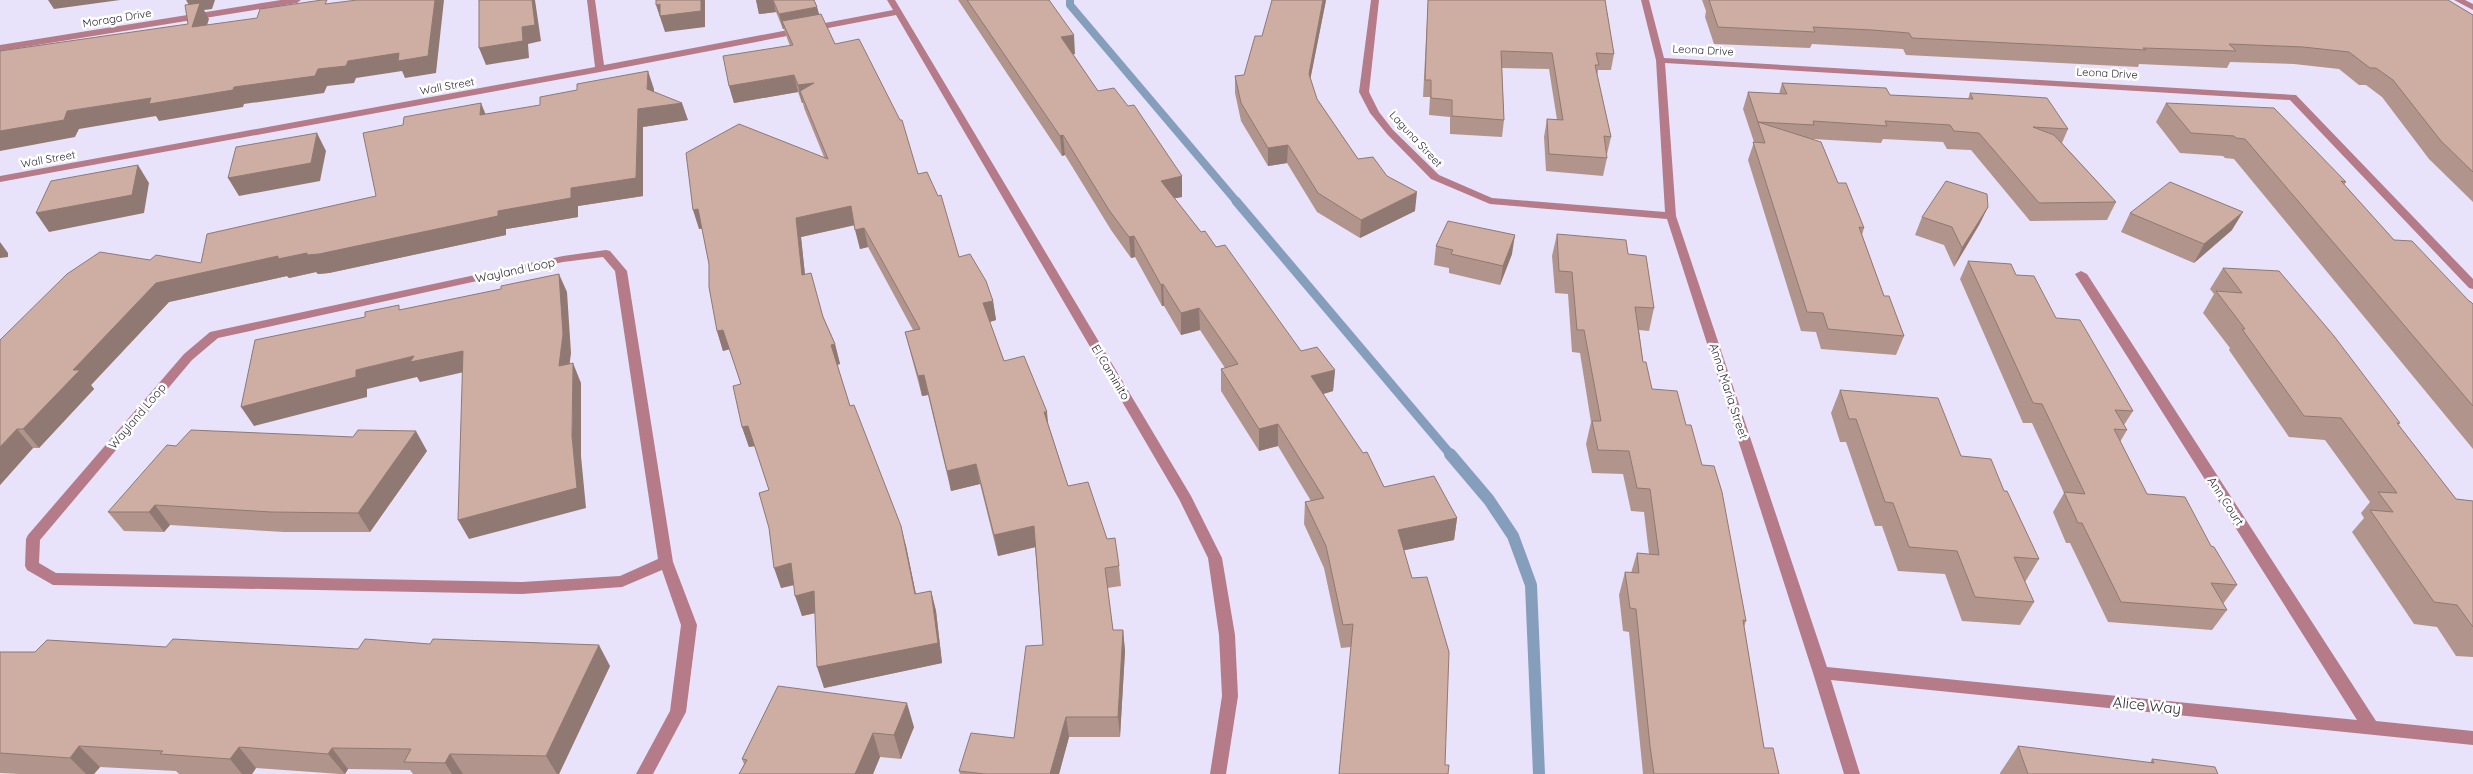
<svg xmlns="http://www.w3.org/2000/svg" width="2473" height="774" viewBox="0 0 2473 774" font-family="Quicksand,sans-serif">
  <rect width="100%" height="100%" fill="#e8e3fb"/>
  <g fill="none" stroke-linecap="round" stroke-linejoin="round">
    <path stroke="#859ebb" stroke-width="8" d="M1070 0V5L1237 202"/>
    <path stroke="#859ebb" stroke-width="9" d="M1236 201 1451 455"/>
    <path stroke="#859ebb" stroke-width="12" d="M1450 454 1489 500 1513 536 1531 585 1539 774"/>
    <path fill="#b57b89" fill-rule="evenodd" d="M281 0H301L297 3 0 51V45Z
      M587 0H595L604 65 893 10 887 0H895L1191 496 1222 558 1235 635 1238 696 1226 774H1210L1222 696 1219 635 1208 558 1179 499 896 15 600 72 0 182V176L595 67Z
      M1371 0H1379L1369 92 1379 112 1393 130 1439 175 1492 198 1665 212 1656 60 1641 0H1649L1664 58 2296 95 2473 279V289L2469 288 2290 100 1665 63 1676 216 1827 667 2357 720 2075 274 2081 271 2087 274 2376 721 2473 731V745L1831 680 1860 774H1844L1813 673 1667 219 1490 204 1431 179 1387 134 1370 113 1359 92Z
      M2454 0H2465L2473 4V10Z
      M606 250 610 251 627 271 673 562 697 625 686 712 653 774H636L670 711 681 625 662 570 622 587 522 594 53 585 27 570 25 566 26 539 28 535 184 354 210 332 563 256ZM603 257 615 271 658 559 620 576 522 582 56 573 39 563 40 540 192 360 218 338 563 262Z"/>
  </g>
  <path fill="#b1958c" d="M756 0H814L817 7 819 14 835 44 918 174 959 257 993 301 996 320 990 322 1004 361 1049 426 1068 486 1107 539 1119 566 1121 586 1107 588 1113 630H1123L1125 651 1120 737H1069L1059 774H960L959 771 1014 738 1043 645 1035 547 998 556 980 484 951 491 928 395 922 396 910 351 905 332 913 330 868 247 860 249 855 225 801 237 805 275 835 344 840 364 837 365 850 406 906 546 916 594 931 591 936 611 942 663 824 688 815 613 802 616 794 585 781 588 769 490 755 446 749 447 742 427 741 384 730 349 723 351 717 331 709 264 702 229H699L824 157 804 108 803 103H802L798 92 734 103 729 86 790 46 787 38 784 29H783L776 12 759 14Z
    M958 0H1049L1075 54H1073L1098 91 1182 176V197L1174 198 1201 232 1216 247 1301 351 1335 370 1333 391 1323 394 1384 487 1457 518 1454 540 1404 550 1445 765 1448 774 1351 647 1341 648 1324 568 1304 524 1305 502 1311 501 1278 446 1259 451 1221 391V369L1225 368 1200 330 1181 335 1164 306H1162L1135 257 1131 258 1111 230 1065 155 1062 156Z
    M1326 0 1310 79 1317 99 1358 159 1387 176 1415 211 1360 238 1317 212 1287 163 1268 166 1241 121 1235 93V76L1244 75 1262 36Z
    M1428 0H1605L1614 54 1611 70H1598L1597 76 1611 137 1607 154H1606L1607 158 1603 176 1546 171 1544 137 1547 119 1557 120 1549 69 1502 68 1504 120 1502 137 1450 134V117L1429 115 1430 97H1423Z
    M1702 0H2448L2473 15V202L2429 159 2382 97 2366 85H2359L2339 69 2294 64 2230 62 2227 68 2139 64 2138 67 1906 55 1903 49 1867 47 1812 44 1810 48 1714 44 1705 17 1706 11Z
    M1782 83 1890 95 1968 99 1970 93 2068 129 2062 143 2116 202 2107 220 2030 221 1971 150 1947 149 1943 142 1883 139 1881 143 1813 139 1864 228 1862 235 1884 296 1904 336 1896 355 1821 349 1816 332 1801 331 1748 160 1754 142 1743 109 1748 92 1779 94Z
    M654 89V92L688 120 643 127V196L578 206V217L506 229V235L329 273 318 274 316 272 289 278 287 276 169 302 91 385 94 389 39 448H33L0 485V340L150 260 201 263 376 196 486 114Z
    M2166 103 2346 182 2344 185 2394 240 2469 301 2473 304V449L2234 159 2225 158 2223 156 2180 153 2156 122Z
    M1988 207 1979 225 1954 267 1944 245 1915 235 1922 217Z
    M2130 213 2232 230 2194 263 2121 232Z
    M1557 234 1628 254 1654 308 1649 331 1639 330 1643 362 1652 389 1686 425 1702 465 1746 621 1744 627 1764 748 1779 774H1643L1629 632 1623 631 1619 595 1625 572 1631 573 1637 553 1649 554 1644 512 1631 511 1623 474 1592 473 1586 444 1591 422 1580 353 1572 352 1568 294 1555 293 1552 256Z
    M1436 246 1512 254 1500 285 1449 273V268L1434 265Z
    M1968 261 2016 275 2056 318 2133 411 2124 425 2127 430 2120 442 2147 494 2211 546 2237 585 2223 604 2227 610 2212 630 2108 622 2070 543H2066L2053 512 2064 493 2032 423H2023L1960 279Z
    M2223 268 2400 423 2398 425 2456 499 2473 501V657L2456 656 2437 627 2414 624 2352 532 2364 518 2361 513 2370 502 2325 440 2289 437 2229 350 2230 348 2203 313 2214 294 2210 289Z
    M1840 390 1961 456 2004 491 2039 559 2025 582 2034 602 2020 625 1962 621 1945 574 1898 571 1882 526H1875L1846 442H1840L1831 413Z
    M427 451 370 532H284L170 525 164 532 124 531 108 512Z
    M166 647 610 666 559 774H413L410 770 348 769 345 774H340L256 768 252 774H179L176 771 100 767 94 774H20L0 773V652H35Z
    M778 686 914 727 901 759 880 757 873 774H739L744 764 742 759Z
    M2018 746 2150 763 2152 759 2218 774H2000V773Z"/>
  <path fill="#907972" d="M48 0H120L54 9Z
    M186 0H215L212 9 204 10 209 19 201 44 192 27 193 12Z
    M435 0H444L436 73 405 78 402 71 356 78 354 83 327 86 324 93 244 104 243 107 159 121 156 116 79 129 75 137 0 151V131L67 111 151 98 234 87 318 69 348 61Z
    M532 0H535L541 41 528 44 529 58 486 65 479 48 522 27Z
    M701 0H705V27L665 32 656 5Z
    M756 0H773L776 12 759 14Z
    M1323 0H1326L1308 91 1309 74Z
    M817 7 821 22 782 21 784 29H783L779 14Z
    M1074 35 1075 54 1063 56 1061 37Z
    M648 71 654 89 653 106 647 89Z
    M794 75 798 92 734 103 729 86Z
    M814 83 800 91 803 103H802L798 85Z
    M481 103 488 120 480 115Z
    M682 103 688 120 643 127V196L578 206V217L506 229V235L329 273 318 274 316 272 289 278 287 276 169 302 91 385 94 389 39 448 23 429 73 370 156 283 278 256 498 211 571 188 638 109Z
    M317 133 326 151 320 181 239 196 228 178Z
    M1063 135 1065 155 1062 156 1060 136Z
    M1288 145 1287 163 1268 166V148Z
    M138 165 149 183 144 213 49 232 36 213Z
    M1182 176V197L1161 201V181Z
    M1417 192 1415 211 1360 238 1361 220Z
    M851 206 855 225 801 237 807 294 802 275 796 218Z
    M1988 207 1979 225 1954 267 1962 248Z
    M698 209 704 228 699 229 693 210Z
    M2243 212 2232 230 2194 263 2204 244Z
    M864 228 868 247 860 249 855 230Z
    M1515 235 1512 254 1500 285 1503 266Z
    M1134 236 1135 257 1131 258 1129 237Z
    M0 242 8 253V257L0 258Z
    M559 274 567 292 571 353 567 385 559 366Z
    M1163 284 1164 306H1162L1161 285Z
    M993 301 996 320 986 323 983 303Z
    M1199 308 1200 330 1181 335V313Z
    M723 330 730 349 723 351 717 331Z
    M835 344 840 364 836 365 831 345Z
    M463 351 473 370 420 382 417 377 367 389V397L254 426 241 407 356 370 414 356Z
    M573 363 581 383V456L586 508 469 539 458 520 572 436Z
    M1335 370 1333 391 1310 398 1311 376Z
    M924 375 928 395 922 396 918 376Z
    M1044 412H1047L1049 432Z
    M1278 424V446L1259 451V429Z
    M748 426 755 446 749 447 742 427Z
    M17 429 33 448 0 485V447Z
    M416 431 427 451 370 532 358 513Z
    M976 464 980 484 951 491 947 471Z
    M155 505 170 525 164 532 149 512Z
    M1457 518 1454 540 1396 552 1398 530Z
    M901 526 906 546 920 614 915 594Z
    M1034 526 1036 547 998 556 994 535Z
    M791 563 798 584 781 588 774 568Z
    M814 591 820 612 802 616 795 596Z
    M931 591 936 611 942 663 824 688 817 667Z
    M1123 630 1125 651 1120 737 1118 717Z
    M599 645 610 666 559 774H557L546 756Z
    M907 703 914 727 901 759 894 735Z
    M1066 717 1069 737 1059 774H1050Z
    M873 733 880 757 873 774H855Z
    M79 746 100 767 94 774H86L70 758Z
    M239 747 256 768 252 774H242L230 759Z
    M332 748 348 769 345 774 328 754Z
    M450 754 463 774H452L445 763Z"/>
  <path fill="#ceada3" stroke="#907972" d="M322 0H327L325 4 357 0H435L428 56 398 61 399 53 348 61 346 66 318 69 315 76 234 87 233 90 149 104 151 98 67 111 64 120 0 131V51L188 24 185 5 200 3 192 27 257 18 260 9Z
    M479 0H532L535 25 522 27 523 41 479 48Z
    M656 0H701V11L660 16V4L656 5Z
    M773 0H814L817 7 779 14Z
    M967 0H1049L1074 35 1061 37 1098 91 1114 88 1128 106 1134 105 1182 176 1161 181 1201 232 1205 231 1216 247 1225 245 1301 351 1317 347 1335 370 1311 376 1363 453 1367 452 1384 487 1434 476 1457 518 1398 530 1412 578 1427 577 1449 652 1445 765H1449L1448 774H1339L1353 624 1343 625 1326 546 1305 502 1324 498 1278 424 1259 429 1221 369 1238 364 1199 308 1181 313 1163 284 1161 285 1134 236 1129 237 1109 210 1063 135 1060 136Z
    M1272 0H1323L1309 74 1317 99 1358 159 1373 157 1387 176 1417 192 1361 220 1318 193 1288 145 1268 148 1241 103 1235 76 1244 75 1255 36H1262Z
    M1428 0H1605L1614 54 1596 53 1599 65H1595L1611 137 1604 136 1607 158 1549 154 1547 119 1563 120 1552 53 1501 51 1504 120 1452 116V100L1431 98V80H1425Z
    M1709 0H2448L2473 15V172L2441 141 2393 80 2376 68H2370L2349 52 2303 47 2229 44 2236 51 2143 48 2146 50 1912 38 1909 33 1872 30 1813 27 1815 32 1718 27Z
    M821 14 835 44 859 39 900 120H902L918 174 927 172 938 196 941 195 959 257 970 254 986 281 993 301 983 303 1004 361 1024 356 1047 412H1044L1068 486 1088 482 1107 539 1115 538 1119 566 1105 568 1113 630H1123L1118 717H1066L1050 774H985L959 771 971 733 1014 738 1026 646 1043 645 1034 526 994 535 976 464 947 471 924 375 918 376 905 332 920 329 864 228 855 230 851 206 796 218 802 275 811 273 823 317 835 344 831 345 850 406 854 405 901 526 915 594 931 591 938 643 817 667 814 591 795 596 791 563 774 568 769 528 759 493 769 490 748 426 742 427 733 386 741 384 723 330 717 331 709 287V264L698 209 693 210 686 153 739 124 828 159 800 91 814 83 798 85 794 75 729 86 723 56 793 45 782 21Z
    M648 71 647 89 682 103 638 109 636 178 571 188V198L498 211V216L319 254 307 255V253L278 259V256L156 283 73 370H80L23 429H17L0 447V340L67 274 100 252 150 260 156 255 201 263 207 234 376 196 363 133 403 125 404 117 481 103 480 115 540 105V97L577 90V84Z
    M1782 83 1886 88 1890 95 1973 99 1970 93 2047 98 2068 129 2033 127 2054 135 2116 202 2039 203 1979 133 1954 131 1950 125 1885 121 1887 126 1813 121 1814 125 1758 122 1748 92 1787 94Z
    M2166 103 2274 108 2346 182 2341 181 2394 240 2412 241 2469 301 2471 302 2473 304V406L2245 139 2236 138 2234 136 2191 133Z
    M1758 122 1821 142 1838 183H1846L1864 228 1859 227 1884 296H1889L1904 336 1828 329 1823 313 1807 312 1753 142 1765 143Z
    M317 133 311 163 228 178 236 147Z
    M138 165 132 195 36 213 51 181Z
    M1946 181 1987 194 1988 207 1962 248 1952 227 1922 217Z
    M2170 182 2243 212 2204 244 2130 213Z
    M1448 221 1515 235 1503 266 1451 254 1453 250 1436 246Z
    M1557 234 1626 240 1628 254 1646 256 1654 308 1635 307 1643 362H1646L1652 389 1677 391 1686 425H1691L1702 465 1714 466 1722 492 1746 621 1743 620 1764 748H1773L1779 774H1654L1650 746 1636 609 1630 608 1625 572 1639 573 1637 553 1659 555 1650 489 1637 488 1629 451 1598 450 1592 421H1601L1584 330H1577L1572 272 1559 271Z
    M1968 261 2011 264 2016 275 2034 276 2056 318 2080 320 2133 411 2115 410 2127 430 2114 429 2147 494 2185 497 2211 546 2214 547 2237 585 2211 583 2227 610 2121 602 2082 523H2078L2064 492 2085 494 2042 404 2033 403Z
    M2223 268 2279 271 2334 336 2400 423H2397L2456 499 2473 501V627L2457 605 2434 602 2370 510 2393 512 2378 492 2397 493 2341 418 2304 416 2242 329H2245L2216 291 2242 293Z
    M559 274 563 334 559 366 573 363 572 436 577 488 458 520 463 351 410 362 414 356 356 370V377L241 407 255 340 365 317V312L399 305V310L501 289V286Z
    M1840 390 1938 398 1961 456 1991 459 2004 491H2007L2039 559 2014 557 2034 602 1975 597 1957 551 1909 547 1893 503 1885 502 1856 419H1849Z
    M191 430 353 437 358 430 416 431 358 513 271 512 155 505 149 512H108L167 445 176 446Z
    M173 639 358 649 365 639 430 644 433 639 599 645 546 756 450 754 445 763 404 762 411 749 332 748 328 754 239 747 230 759 160 754 163 751 79 746 70 758 0 753V652H35L47 640 166 647Z
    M778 686 907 703 894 735 873 733 855 774H739L747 760 742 759Z
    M2018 746 2154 763 2152 759 2215 767 2218 774H2028Z"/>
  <g text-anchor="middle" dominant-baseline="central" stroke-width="5" stroke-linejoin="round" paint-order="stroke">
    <g font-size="11" fill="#2e2c37" stroke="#fff">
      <text transform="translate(117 18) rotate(-9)">Moraga Drive</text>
      <text transform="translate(1703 50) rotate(3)">Leona Drive</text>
      <text transform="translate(2107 73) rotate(3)">Leona Drive</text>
      <text transform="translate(447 86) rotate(-10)">Wall Street</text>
      <text transform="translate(1416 139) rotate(47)">Laguna Street</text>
      <text transform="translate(48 159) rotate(-10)">Wall Street</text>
    </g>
    <g font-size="12" fill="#2e2c37" stroke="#fff">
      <text transform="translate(515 270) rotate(-12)">Wayland Loop</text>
      <text transform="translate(1111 372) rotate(59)">El Caminito</text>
      <text transform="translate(1729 391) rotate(72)">Anna Maria Street</text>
      <text transform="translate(137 416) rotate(-50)">Wayland Loop</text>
      <text transform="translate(2226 501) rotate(57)">Ann Court</text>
    </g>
    <g font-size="15" fill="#2e2c37" stroke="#fff">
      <text transform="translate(2147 705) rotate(6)">Alice Way</text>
    </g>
  </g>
</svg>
